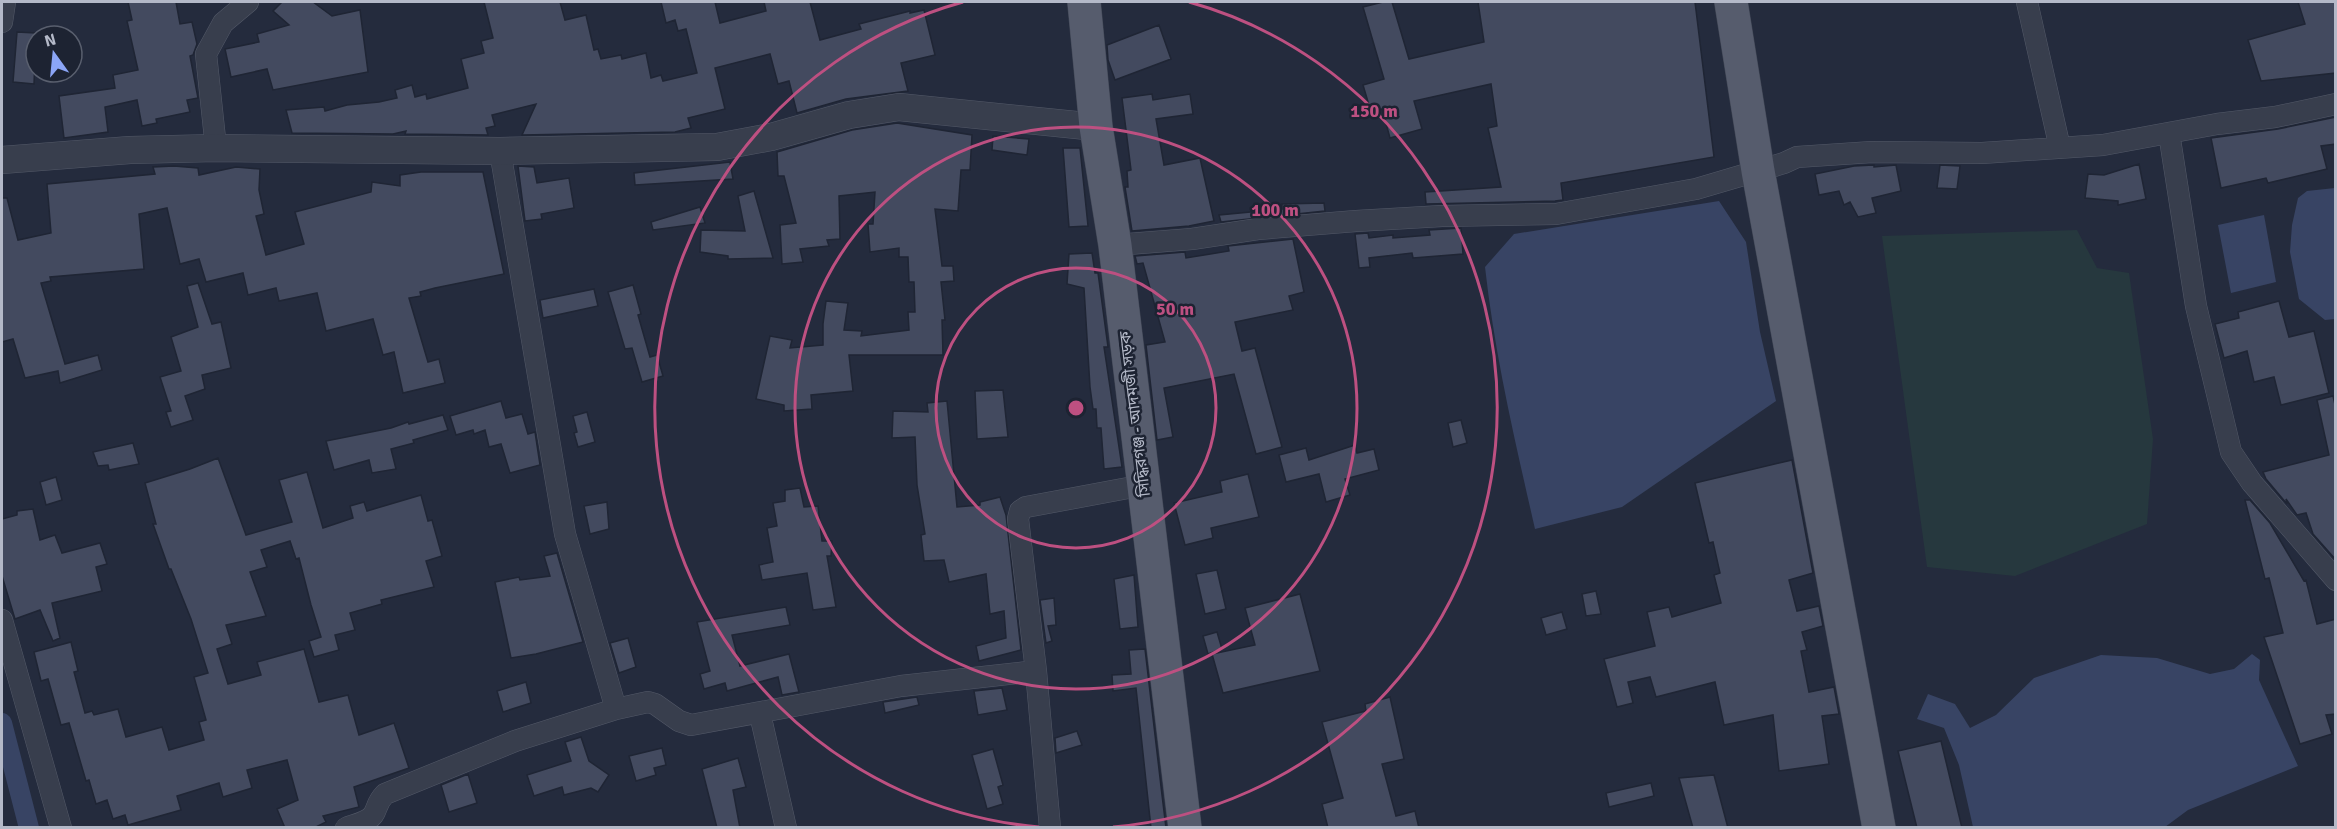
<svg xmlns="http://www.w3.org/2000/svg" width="2337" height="829" viewBox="0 0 2337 829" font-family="Signika,'Noto Sans Bengali',sans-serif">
  <rect width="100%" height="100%" fill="#242b3d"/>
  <path fill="#26383e" d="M2077 230 2097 268 2129 273 2153 439 2147 524 2015 576 1927 567 1882 236Z"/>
  <path fill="#384464" d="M2335 188V319L2325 320 2299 299 2290 252 2292 225 2298 198 2307 191Z
    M1719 201 1746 242 1760 332 1776 401 1622 507 1535 529C1515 441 1495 357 1485 267L1514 234Z
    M2264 215 2276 282 2231 293 2218 225Z
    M2252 654 2260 660 2259 680 2298 766 2188 810 2165 827H1973L1959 765 1944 728 1917 719 1928 694 1955 704 1970 728 1996 715 2034 678 2101 655 2157 658 2210 674 2234 669Z"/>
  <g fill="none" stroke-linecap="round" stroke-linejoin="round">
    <path stroke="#384464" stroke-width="20" d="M2 723 29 828"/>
  </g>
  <path fill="#434a5f" stroke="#1f2534" stroke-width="1.5" d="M128 2H176L180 24 192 22 197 44 193 55 190 56 198 98 187 100 190 112 156 119 157 123 142 126 137 100 105 107 108 132 64 138 59 96 115 88 113 75 138 70 127 21 132 20Z
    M282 2H313L332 16 360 10 368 72 273 90 267 69 231 77 225 49 259 42 257 34 289 25 273 11Z
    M484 2H560L565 20 586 15 594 50 598 49 601 59 621 55 622 59 646 53 651 78 661 75 663 81 697 73 686 29 678 31 675 20 666 23 661 2H715L720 23 766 11 764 2H810L820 40 861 29 859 24 910 11V13L924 10 935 55 901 63 908 91 846 99 797 113 789 81 778 84 770 54 715 68 725 109 688 118 691 128 675 132 522 135 536 104 492 115 495 126 486 128 488 135 405 134 406 131 393 134 292 133 286 110 324 107 325 111 347 105 379 102 397 98 395 90 412 85 415 97 426 94 427 99 468 88 461 59 484 53 481 41 493 38Z
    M1383 2H1392L1409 59 1484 42 1478 2H1695L1714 157 1561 183 1563 200 1555 201 1426 204 1425 192 1501 187 1488 128 1497 126 1491 84 1414 101 1422 129 1390 138 1382 109 1371 112 1363 85 1384 79 1363 7Z
    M2298 2H2336V73L2261 81 2248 40 2305 24Z
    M1159 25 1171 59 1115 80 1108 60 1107 45Z
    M17 32 36 33 34 84 13 82Z
    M1152 94 1153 100 1190 94 1193 114 1156 119 1164 165 1200 158 1214 221 1189 226 1132 231 1125 187H1128L1127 171 1131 170 1122 98Z
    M2336 117V144L2321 146 2327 169 2268 183 2266 178 2221 188 2211 138 2278 129Z
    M897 123 972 135 970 170H961L958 211 935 209 942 266H953L954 281 941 282 945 320H942L943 355H849L853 391 811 395 812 409 784 411V405L756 399 770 336 792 340 790 348 823 345V324L826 301 848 303 844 330 862 331 861 336 909 330 908 312H915L914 282H909L908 257H899V248L870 252 868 224H873L875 192 839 196 840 239 827 240 829 246 800 249 803 262 782 264 780 225 796 223 784 176H778L777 152 852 130Z
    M993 136 1029 139 1027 155 992 150Z
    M1063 148H1080L1088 226 1069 227Z
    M730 162 733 179 635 185 634 173Z
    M2139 164 2146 199 2118 205V201L2085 198 2088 174 2104 175Z
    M1874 165V167L1896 165 1901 191 1872 198 1876 213 1858 217 1850 202 1844 205 1839 191 1819 195 1815 174 1854 166Z
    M1940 165 1960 166 1957 189 1937 188Z
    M174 166 198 168 199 175 236 167 260 169 259 190 264 214 256 216 266 255 304 244 295 212 371 192 372 182 400 186V175L421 172H483L504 274 435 288 420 292 421 296 409 298 428 362 439 359 445 383 403 393 394 352 383 355 373 319 326 331 317 293 279 301 276 288 248 295 243 273 206 282 199 259 180 264 167 208 139 214 144 269 50 277 51 281 41 283 65 364 98 355 102 370 60 383 58 371 25 378 13 339 2 342V198H7L18 240 51 233 47 184 155 174 153 167Z
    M518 166 534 167 537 183 569 178 574 208 541 214 542 219 525 221Z
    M754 191 773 258 728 259V256L700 252 701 230 745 231 738 196Z
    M1324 203 1325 211 1221 222 1219 215 1282 209V204Z
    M700 207 705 223 653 230 651 222Z
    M1461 228 1463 254 1413 258 1412 253 1369 258 1370 267 1359 268 1355 234 1368 233 1369 238 1393 235V238L1430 235 1429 230Z
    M1293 239 1304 292 1289 296 1293 310 1235 322 1242 351 1255 348 1282 447 1256 454 1234 374 1164 388 1173 437 1157 440 1146 345 1165 342 1143 263 1137 264 1135 256 1185 252 1186 258 1229 251 1228 246Z
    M1092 253 1095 273H1098L1108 347H1104L1122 467 1104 469 1101 428H1097L1096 409H1093L1090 387 1084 288 1067 284 1069 254Z
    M198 283 212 324 221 322 231 368 202 375 205 389 185 396 193 420 171 427 166 412 171 411 160 377 181 371 171 337 198 327 187 286Z
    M633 285 641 314 638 315 650 357 657 355 663 376 642 382 632 348 625 349 608 292Z
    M594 289 598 306 543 318 540 300Z
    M2279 301 2289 337 2314 331 2329 393 2281 405 2274 377 2254 382 2247 351 2224 358 2215 324 2239 318 2238 312Z
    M1003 390 1008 437 977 439 975 391Z
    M2333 396 2336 409V560L2313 534 2306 513 2297 515 2286 499 2287 504 2266 479 2263 472 2329 455 2317 400Z
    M501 401 506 418 522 414 528 434 535 432 540 465 510 473 501 444 489 447 485 430 474 434 473 430 456 435 450 416Z
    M947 401 957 507 980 505V502L1000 497 1006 515 1021 650 979 661 976 646 1006 638 1004 611 990 614 986 574 949 582 944 560 924 561 921 535 925 534 917 485 915 437 892 438 893 411 928 412 927 403Z
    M587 412 595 442 578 447 574 433 577 432 573 416Z
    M443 415 448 430 413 440 414 443 391 449 396 469 372 473 369 460 334 470 326 441 391 428 408 422 409 424Z
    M1461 420 1467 443 1453 447 1448 423Z
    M133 443 139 464 109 470 108 465 98 466 93 452Z
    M1355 445 1357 453 1374 449 1379 470 1345 479 1350 495 1326 502 1319 474 1286 482 1279 455 1306 448 1309 460Z
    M218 458 246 535 292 522 279 480 307 472 323 528 353 518 350 506 364 502 367 511 421 495 428 521 432 520 442 556 426 561 434 587 381 600 382 604 350 613 355 630 335 635 339 650 314 657 309 641 321 637 311 605 299 558 296 559 290 541 261 550 267 567 250 572 266 616 226 625 232 644 217 649 228 684 261 675 257 662 304 649 319 702 348 695 359 735 394 723 409 768 354 787 359 807 323 816 326 822 314 828H285L277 809 298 800 287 760 247 770 252 788 223 797 219 783 177 796 181 810 128 825 125 815 113 819 107 800 96 804 89 780 86 781 69 723 61 725 48 679 41 681 34 652 71 642 78 671 74 672 85 713 92 711 94 715 118 709 126 737 162 727 169 750 204 740 199 722 206 720 194 677 208 673 191 619 171 569H169L153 524H156L145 483 190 469Z
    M1792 460 1813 573 1789 580 1797 611 1819 606 1823 626 1802 632 1807 650 1801 651 1809 692 1834 687 1839 714 1822 716 1829 764 1779 771 1773 715 1724 725 1715 682 1656 697 1650 677 1628 682 1633 703 1617 707 1604 659 1655 646 1647 612 1669 607 1672 617 1721 603 1714 575 1720 573 1713 542 1709 543 1695 483Z
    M1248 474 1259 517 1211 528 1213 538 1185 545 1174 503 1222 492 1220 481Z
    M56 477 62 500 46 505 40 482Z
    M800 488 804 507 818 506 822 541H832L831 556H827L836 607 813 610 807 573 762 580 759 565 773 562 767 528 777 526 773 503 785 501V490Z
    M2245 500H2250L2270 523 2304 581 2306 580 2317 624 2336 619V714L2326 715 2332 734 2300 744 2264 637 2283 633 2269 578 2265 579Z
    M607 502 609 529 590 534 584 506Z
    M33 509 40 540 55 535 62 553 100 543 107 564 96 567 102 591 52 603 60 638 53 641 40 610 15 619 2 576V519L17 515V511Z
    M557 553 583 642 536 654 511 658 495 582 519 577 520 580 550 576 544 556Z
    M1217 570 1226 609 1205 614 1196 574Z
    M1134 575 1138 627 1120 629 1114 579Z
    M1596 591 1601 614 1586 616 1582 594Z
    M1300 594 1320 671 1223 693 1212 654 1255 645 1245 608Z
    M1054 598 1056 625 1048 626 1052 641 1046 643 1040 600Z
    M786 607 790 625 732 635 740 666 789 654 799 692 782 695 778 677 727 691 725 683 704 689 700 674 710 671 697 622Z
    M1562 612 1567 629 1546 635 1541 618Z
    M1217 632 1222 649 1208 654 1203 636Z
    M628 638 636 667 619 673 610 643Z
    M1145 649 1162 795 1166 828H1151L1136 688 1113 691 1112 675 1131 674 1129 650Z
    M526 682 531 703 503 712 497 691Z
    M1002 688 1007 710 978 715 974 691Z
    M917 697 919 705 885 713 883 702Z
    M1390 697 1404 759 1382 764 1396 816 1415 811 1419 828H1328L1322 804 1343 798 1322 722 1366 711 1365 704Z
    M1077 731 1082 745 1056 753 1055 738Z
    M581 737 589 761 609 775 598 792 591 788 564 795 562 787 534 796 527 775 571 761 565 742Z
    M1941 741 1962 828H1917L1898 751Z
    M662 748 666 765 654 768 656 775 636 781 629 756Z
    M993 749 1003 785 998 787 1003 804 987 809 972 755Z
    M738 758 746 787 733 790 740 828H717L702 769Z
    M468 774 477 803 449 812 441 785Z
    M1714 775 1728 828H1693L1679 778Z
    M1651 783 1654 796 1609 807 1606 793Z"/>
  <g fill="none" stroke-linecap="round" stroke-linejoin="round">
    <g stroke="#535968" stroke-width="22">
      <path id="minor" d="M2027 2 2060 148
        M2 22 5 2
        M2169 133 2196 306 2231 452 2252 483 2336 580
        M216 148 206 54 223 23 248 2
        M500 151 565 534 616 709
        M1115 245 1192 239 1258 229 1356 221 1442 216 1556 214 1696 189 1784 163 1797 157 1872 152 1982 153 2103 145 2217 124 2275 117 2336 104
        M2 620 61 828
        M760 714 786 828
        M346 828C353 825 368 822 373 815 378 808 376 803 385 794L515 741 616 709 648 702 655 704 679 721 691 725 901 686 1036 671
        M1050 828 1036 671 1018 519 1020 511 1026 507 1144 485"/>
    </g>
    <g stroke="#535968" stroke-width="28">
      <path id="tertiary" d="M2 160 130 150 216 148 500 151 717 147 771 137 849 115 899 107 1096 127"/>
    </g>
    <g stroke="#414756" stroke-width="34">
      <path id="primary" d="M1084 2 1096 127 1115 245 1185 828
        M1731 2 1758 171 1879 828"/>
    </g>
    <use href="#minor" stroke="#383e4d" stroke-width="21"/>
    <use href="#tertiary" stroke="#383e4d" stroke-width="27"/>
    <use href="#primary" stroke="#565c6d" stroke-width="33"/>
  </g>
  <g fill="none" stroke="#bd5081" stroke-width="3">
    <circle cx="1076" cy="408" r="140"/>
    <circle cx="1076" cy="408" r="281"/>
    <path d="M1039 827A421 421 0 0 1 963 2M1189 2A421 421 0 0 1 1113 827"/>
  </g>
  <g text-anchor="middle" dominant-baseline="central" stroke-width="5" stroke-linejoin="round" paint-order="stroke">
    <g font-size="16" fill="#b4b9c8" stroke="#1d2332">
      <text transform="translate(1135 414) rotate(-97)">সিদ্ধিরগঞ্জ - আদমজী সড়ক</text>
    </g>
  </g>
  <circle cx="1076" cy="408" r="9" fill="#bd5081" stroke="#1d2332" stroke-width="3"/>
  <g font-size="18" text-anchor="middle" font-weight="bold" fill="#bd5081" stroke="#1d2332" stroke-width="5" stroke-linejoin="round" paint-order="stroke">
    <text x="1374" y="117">150 m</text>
    <text x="1275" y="216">100 m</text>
    <text x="1175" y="315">50 m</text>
  </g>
  <rect width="2337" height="829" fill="none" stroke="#b4b9c8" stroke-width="6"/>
  <g transform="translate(54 54) rotate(345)"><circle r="28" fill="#1d2332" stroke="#595f6e" stroke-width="1.5"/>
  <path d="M0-4.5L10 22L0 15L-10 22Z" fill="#8ba5f6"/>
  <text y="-9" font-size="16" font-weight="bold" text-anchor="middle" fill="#b4b9c8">N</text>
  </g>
</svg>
